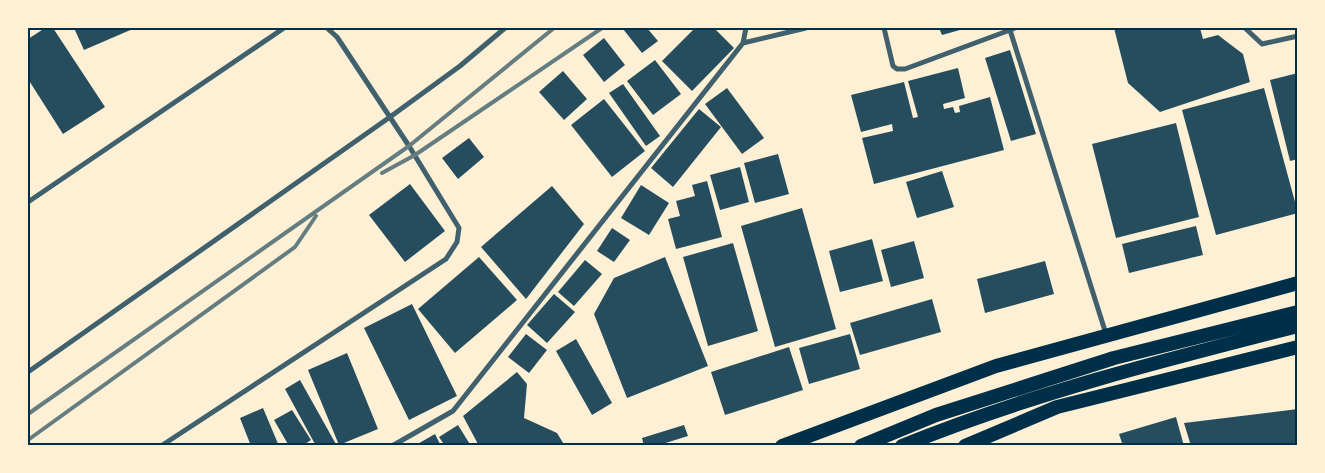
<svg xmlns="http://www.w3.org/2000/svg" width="1325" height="473" viewBox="0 0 1325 473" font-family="'DejaVu Sans',sans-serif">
  <rect width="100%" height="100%" fill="#fdf0d5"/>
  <path fill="#264d5e" d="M45 28H53L105 107 63 134 28 79V39Z
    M74 28H135L84 50Z
    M625 28H647L658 41 642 53 623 29Z
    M695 28H714L734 48 692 91 662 61Z
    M939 28H967L942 35Z
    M1114 28H1200L1203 39 1218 35 1243 54 1250 82 1160 112 1128 83Z
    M604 38 625 65 604 82 583 55Z
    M1010 50 1036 134 1011 141 985 58Z
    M655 60 681 94 653 115 627 81Z
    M958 68 965 98 943 104 944 109 953 107 955 113 960 112 959 106 990 97 1004 150 874 184 862 138 893 131 892 124 861 132 851 95 904 82 913 118 918 117 908 81Z
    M563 71 587 99 564 120 539 92Z
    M1298 73V159L1290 161 1270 80Z
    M623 84 660 136 646 146 609 93Z
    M727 88 764 138 742 154 705 104Z
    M1264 88 1298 213 1216 235 1182 110Z
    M604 99 645 151 612 177 571 125Z
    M699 109 721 127 673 187 651 168Z
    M1176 123 1199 217 1116 238 1092 144Z
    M469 138 484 157 458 179 442 158Z
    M778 154 789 194 755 203 744 163Z
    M740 167 749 202 720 210 710 175Z
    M942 171 954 207 917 218 906 182Z
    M707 181 722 237 676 249 668 219 680 216 676 201 695 196 692 185Z
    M410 184 445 231 405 262 369 215Z
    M641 185 669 203 649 235 621 218Z
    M552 186 584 224 526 299 481 247Z
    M802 208 836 329 775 347 741 226Z
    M1196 226 1203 255 1129 273 1122 244Z
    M612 228 630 240 614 262 597 251Z
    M872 239 883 281 840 292 829 251Z
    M914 241 924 278 891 287 881 250Z
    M733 243 758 331 708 346 683 257Z
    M479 257 517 300 455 353 418 309Z
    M665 257 708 366 627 398 594 314 614 278Z
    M585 260 602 274 574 306 558 292Z
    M1045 261 1054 294 985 313 977 279Z
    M554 294 575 312 547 343 527 325Z
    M932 299 941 332 860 355 850 323Z
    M412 304 457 396 409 420 364 328Z
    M526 334 547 350 529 373 508 357Z
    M850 334 860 369 809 384 799 348Z
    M576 339 612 403 592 415 556 351Z
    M789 347 803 390 725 415 711 372Z
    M347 353 378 429 339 445 308 370Z
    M517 372 527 384 524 418 557 433 565 446H479L463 416Z
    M300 380 337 446H316L285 389Z
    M263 408 279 446H251L240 418Z
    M1298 409V446H1191L1184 423Z
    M292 410 311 440 302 446H289L274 420Z
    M1176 417 1184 446H1123L1119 434Z
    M458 425 471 446H445L439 437Z
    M684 425 688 436 656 446H644L642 438Z
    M435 434 441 446H414Z"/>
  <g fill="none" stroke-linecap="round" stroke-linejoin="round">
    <path stroke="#3f606c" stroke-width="5" d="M884 28 893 66 897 69H905L1010 30
      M1015 28 1010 30 1106 334
      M1245 28 1262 44 1298 36
      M743 43 806 28
      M28 202 284 28
      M28 372 390 117 460 66 505 28
      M161 446 446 259 457 242 459 228 409 146 337 37 327 28
      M392 446 453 411 743 43 746 28"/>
    <path stroke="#003049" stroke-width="14" d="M782 446 996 366 1298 283
      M861 446 936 415 1114 358 1298 312
      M902 446C1030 394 1164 360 1298 326
      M965 446 1057 407 1298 347"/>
    <path stroke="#657d81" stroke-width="4" d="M382 173 415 155 602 28
      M28 414 409 146 554 28
      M28 440 295 247 316 216"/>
  </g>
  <rect width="1325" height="473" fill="none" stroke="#fdf0d5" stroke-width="58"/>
  <rect x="29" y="29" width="1267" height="415" fill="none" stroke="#003049" stroke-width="2"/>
</svg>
